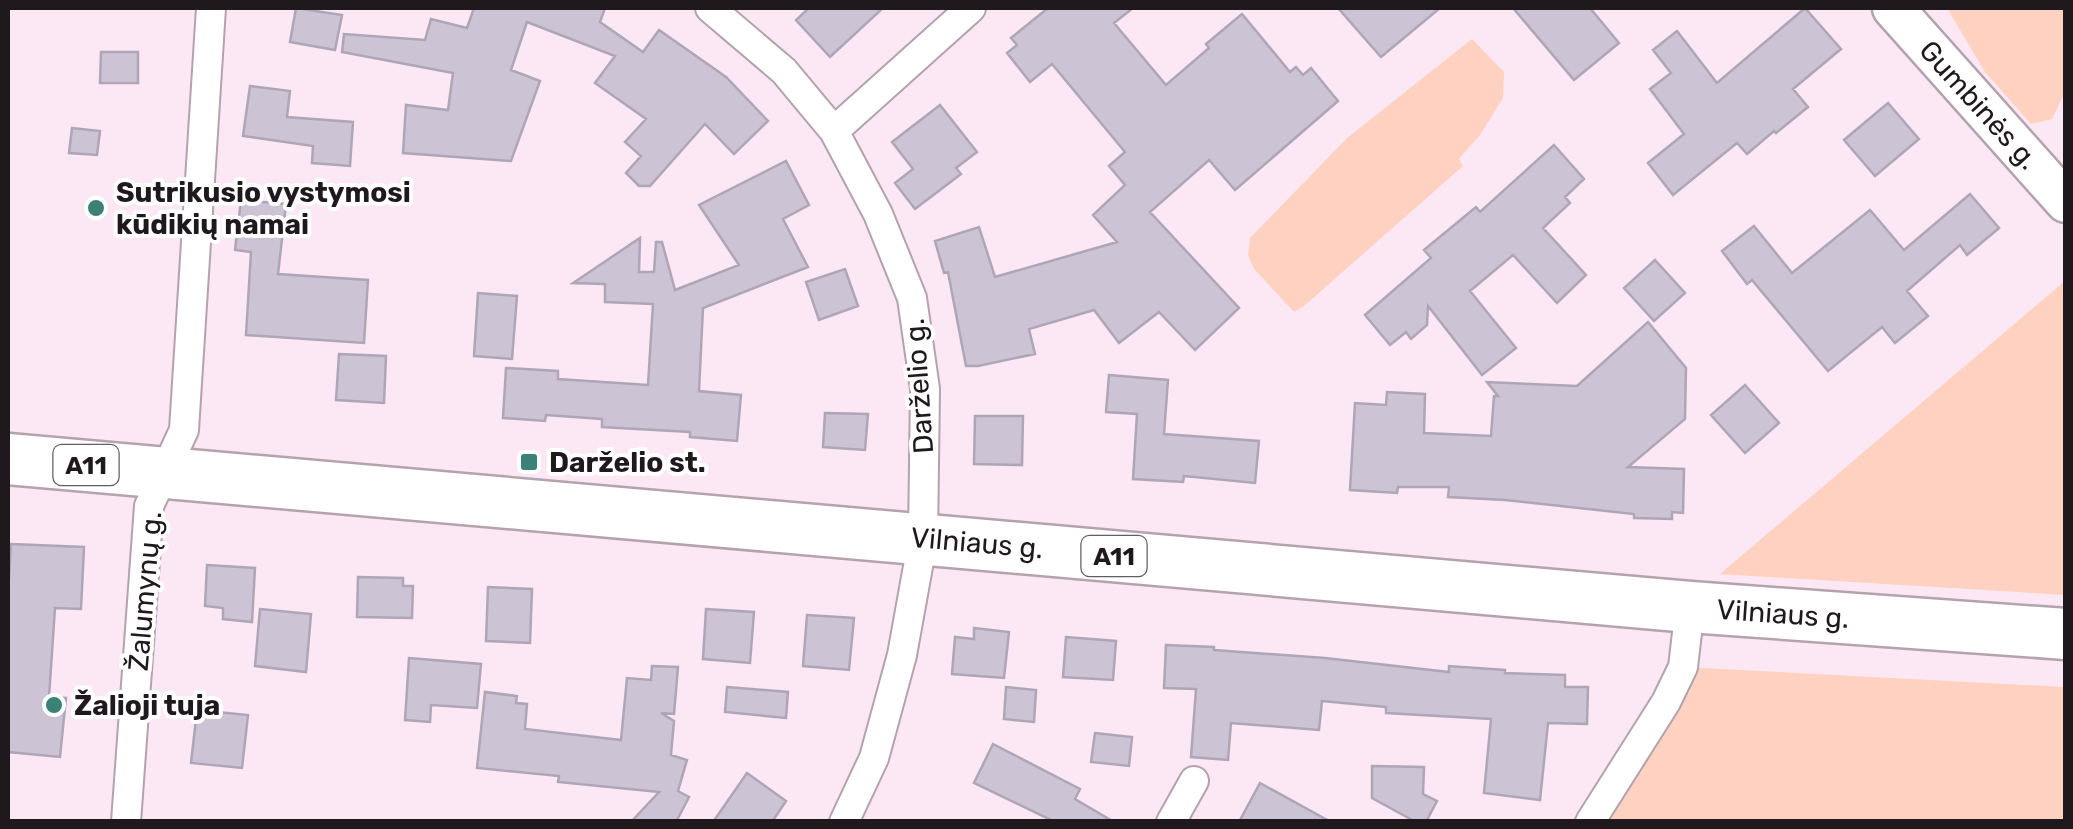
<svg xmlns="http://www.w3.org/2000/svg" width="2073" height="829" viewBox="0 0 2073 829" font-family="Rubik,sans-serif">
  <rect width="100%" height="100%" fill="#fbe8f4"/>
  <path fill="#fed1c0" d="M1947 8H2065V92L2052 119 2031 124 1985 72Z
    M1472 39 1504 72 1503 98 1480 135 1459 159 1463 166 1304 306 1294 312 1254 269 1248 255 1250 238 1347 138Z
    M2065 281V595L1720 574Z
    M1683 667 2065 687V821L1590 822Z"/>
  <path fill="#ccc4d5" stroke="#aea6b7" stroke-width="2.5" d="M296 8 342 15 335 50 290 42Z
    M474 8H605L600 22 643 52 659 30 726 77 768 121 734 154 705 124 650 186H639L626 173 641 156 625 142 646 119 595 83 615 56 527 22 511 70 540 81 511 161 403 153 406 105 448 110 453 73 342 52 344 34 425 40 431 19 467 28Z
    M809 8H883L830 57 796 20Z
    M1048 8H1133L1114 23 1166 85 1209 48 1206 44 1242 14 1290 72 1296 67 1303 75 1311 68 1338 101 1235 190 1209 160 1150 212 1239 308 1195 350 1159 312 1119 343 1094 310 1029 329 1035 354 978 366H966L948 272 944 273 935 241 979 227 995 277 1117 242 1093 215 1125 185 1109 166 1125 152 1052 64 1030 82 1007 53 1017 45 1011 38Z
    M1338 8H1440L1381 57Z
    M1513 8H1590L1619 43 1574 80Z
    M1805 8 1841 49 1793 89 1808 107 1776 133 1774 131 1747 154 1737 143 1673 195 1648 163 1684 134 1650 89 1671 73 1653 50 1677 31 1717 83Z
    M101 52H138V83H100Z
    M250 86 290 91 287 117 353 122 350 166 312 163 313 146 243 136Z
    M1888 103 1919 139 1875 176 1844 140Z
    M940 105 977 152 956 168 961 174 915 209 895 183 913 169 892 142Z
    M72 128 100 131 97 155 69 153Z
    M1554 145 1584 179 1565 197 1570 203 1543 228 1586 275 1557 303 1513 255 1470 291 1516 348 1482 375 1428 306 1427 325 1411 339 1406 332 1390 345 1365 315 1431 258 1424 250 1476 207 1480 212Z
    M786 161 809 205 783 219 808 267 703 308 699 391 741 395 737 441 690 437V432L602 427V419L546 415 545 421 503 418 506 368 558 371V379L648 385 653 304 605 302V284L573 283 640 238 639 272H654L656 242H662L675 290 739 265 699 205Z
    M1970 194 1999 228 1967 255 1960 245 1907 291 1928 316 1895 343 1882 327 1828 371 1752 280 1747 284 1722 251 1754 226 1792 273 1870 210 1904 250Z
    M241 200 286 204 278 274 368 280 364 343 246 335 251 252 235 250Z
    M1655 260 1685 293 1654 321 1624 288Z
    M845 269 858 306 819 320 806 282Z
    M478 293 517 296 512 359 474 356Z
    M1648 322 1686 368 1685 419 1628 467 1684 469 1683 513 1672 512V519L1634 518V514L1505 500 1448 497 1449 487H1398L1397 493 1350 490 1355 403 1386 405 1387 392 1425 394 1424 433 1491 436 1494 396H1498L1487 382 1577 386Z
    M339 354 386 356 384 403 336 400Z
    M1109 375 1168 380 1164 434 1259 441 1255 483 1184 476 1183 482 1133 479 1137 414 1106 412Z
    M1745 385 1779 423 1745 453 1711 415Z
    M825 413 868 414 865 450 823 447Z
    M975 416H1023L1022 465 974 464Z
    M11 544 84 547 81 609 55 608 49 697 66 698 60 757 8 752V594Z
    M207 565 255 568 252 622 223 619V608L205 606Z
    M358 577 403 578V586H413L412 618 357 617Z
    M488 587 532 589 530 643 486 641Z
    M260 609 311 614 306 672 255 666Z
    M706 609 754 612 750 663 703 659Z
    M807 615 854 618 849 670 803 666Z
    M974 628 1009 632 1004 678 952 674 955 637 974 639Z
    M1066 637 1116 641 1113 680 1063 677Z
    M1166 645 1214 647V650L1325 658 1449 672V666L1505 670V673L1565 675V687H1588L1587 724 1548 723 1540 800 1484 793 1491 719 1386 713V707L1322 701 1319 730 1231 723 1228 760 1191 757 1196 689 1164 688Z
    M409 658 481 664 477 708 431 705 430 722 405 720Z
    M652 666 678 667 674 714 661 713 674 721 671 755 687 760 678 791 689 797 676 822H631L659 792 558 782 559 776 477 768 485 692 517 696 516 703 527 704 525 729 621 740 627 678 651 680Z
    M727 687 788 692 786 718 725 712Z
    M1006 687 1036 690 1034 722 1004 719Z
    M197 710 248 715 242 768 191 763Z
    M1095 733 1132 737 1129 766 1091 762Z
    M993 744 1080 789 1075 799 1114 822H1055L974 783Z
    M1372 766 1424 767 1423 794 1437 801 1426 822H1416L1372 798Z
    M747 773 786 801 772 822H713Z
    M1260 783 1331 822H1239Z"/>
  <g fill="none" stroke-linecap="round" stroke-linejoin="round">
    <g stroke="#b4a2ae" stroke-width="32">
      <path id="street" d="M710 8 784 71 834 131 878 214 912 298 925 389 923 539 902 655 874 758 844 822
        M834 131 971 8
        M126 822 149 506 184 430 211 8
        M1171 822 1194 781
        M1590 822 1666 702 1683 667 1690 607"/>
    </g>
    <g stroke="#b4a2ae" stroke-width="45">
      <path id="secondary" d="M1893 8 2066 202"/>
    </g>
    <g stroke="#b4a2ae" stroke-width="55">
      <path id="highway" d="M8 459 1690 607 2066 634"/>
    </g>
    <use href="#street" stroke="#fff" stroke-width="28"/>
    <use href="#secondary" stroke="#fff" stroke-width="40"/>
    <use href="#highway" stroke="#fff" stroke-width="50"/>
  </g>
  <g fill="#3c8177" stroke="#fff" stroke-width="4">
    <circle cx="96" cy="208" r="10"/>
    <rect x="519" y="452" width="20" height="20" rx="5"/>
    <circle cx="54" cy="705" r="10"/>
  </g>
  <g text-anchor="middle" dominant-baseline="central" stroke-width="8" stroke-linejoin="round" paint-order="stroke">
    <g fill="#fff" stroke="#625e61" stroke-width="2.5">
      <rect x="53.5" y="445" width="65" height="40" rx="8"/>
      <rect x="1081.5" y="536" width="65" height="40" rx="8"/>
    </g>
    <g font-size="25" font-weight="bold" fill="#1f191d">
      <text x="86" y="465">A11</text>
      <text x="1114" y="556">A11</text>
    </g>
    <g font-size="28" fill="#1f191d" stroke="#fff">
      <text transform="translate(1979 105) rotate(48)">Gumbinės g.</text>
      <text transform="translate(919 386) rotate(-94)">Darželio g.</text>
      <text transform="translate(977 543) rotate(5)">Vilniaus g.</text>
      <text transform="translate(145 591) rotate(-85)">Žalumynų g.</text>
      <text transform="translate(1783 614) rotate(4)">Vilniaus g.</text>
    </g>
    <g font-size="28" font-weight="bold" fill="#1f191d" stroke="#fff" text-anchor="start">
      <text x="116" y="192">Sutrikusio vystymosi<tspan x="116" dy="32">kūdikių namai</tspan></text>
      <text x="549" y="462">Darželio st.</text>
      <text x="74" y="705">Žalioji tuja</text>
    </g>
  </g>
  <rect width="2073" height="829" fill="none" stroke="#1f191d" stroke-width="20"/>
</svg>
